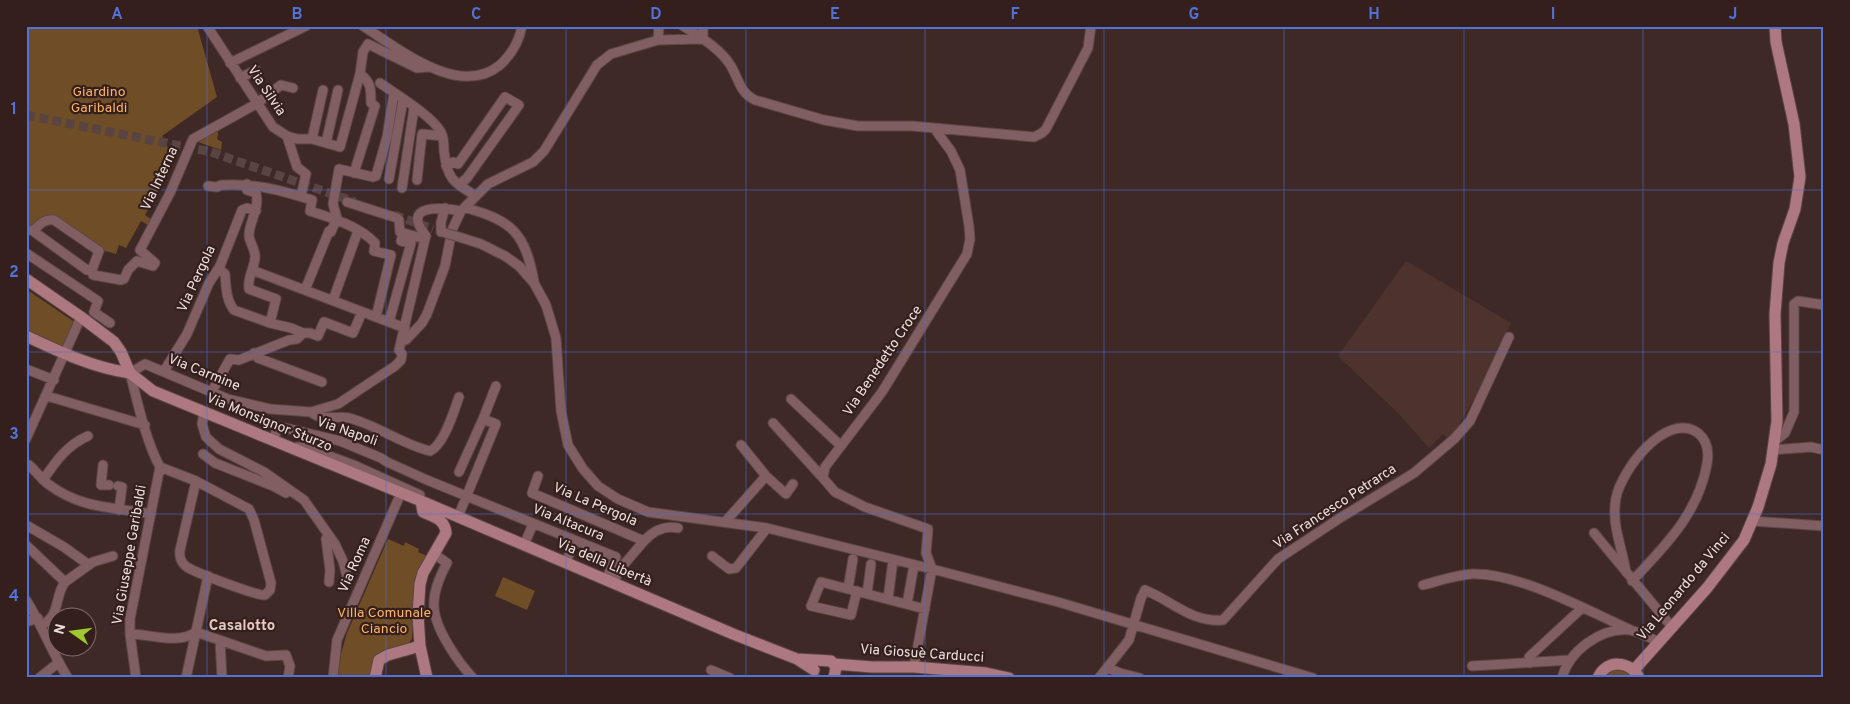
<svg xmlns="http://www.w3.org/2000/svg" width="1850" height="704" viewBox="0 0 1850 704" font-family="Overpass,sans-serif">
  <rect width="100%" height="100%" fill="#3f2926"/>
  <path fill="#4d322d" d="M1406 261 1511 323 1484 382 1450 440 1443 434 1429 448 1398 413 1338 356Z"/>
  <path fill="#6f4d26" d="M26 26H197L217 97 162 136 168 148 172 147 177 155 145 215 151 219 148 225 141 221 126 248 119 245 116 254 102 250 47 216 30 226 26 224Z
    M217 128 218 134 217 139 222 142 221 150 195 141Z
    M26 289 73 321V324L64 347 26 333Z
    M388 539 404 546 405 542 419 549 418 552 429 557 416 575 412 639C404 651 382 646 375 657 373 662 373 672 371 678H338L341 654 347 633Z
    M503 577 535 591 527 610 495 596Z
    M1618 669 1628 673 1632 678H1603L1612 670Z"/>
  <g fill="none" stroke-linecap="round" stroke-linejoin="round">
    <path stroke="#594441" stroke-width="9" stroke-dasharray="9 4.5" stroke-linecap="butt" d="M26 115 211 152 355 202
      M394 215 433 229"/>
    <g stroke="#5b4643" stroke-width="11">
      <path id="street" d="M207 26 273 127 287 136 297 167 306 174 301 196
        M363 26C398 48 459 99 500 65 511 55 519 42 522 26
        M683 26C700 37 720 48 731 66 739 80 740 93 755 100L824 120 858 126H912L1034 137 1042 133 1046 129 1088 48 1091 26
        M703 26V39
        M658 40 659 26
        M230 63 306 26
        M240 78 256 70
        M380 83C397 95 431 115 441 132 444 138 444 145 444 151 447 179 453 182 476 196
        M287 136 297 139H312L340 147 360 74 363 52 368 44 417 68 429 67
        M312 139 323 90
        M326 143 338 90
        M446 166 453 162 458 164 505 97 519 105 467 178 459 185
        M354 173 375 106 371 103C371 89 371 82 360 74
        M389 179 403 100
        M417 180 422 134 442 136
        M247 184V190L256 193C260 209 249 221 249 236 250 244 256 250 255 258 254 269 247 278 249 289L276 299 270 323
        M208 186 217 187 221 185C255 183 280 190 312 200L310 211C332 218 359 226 375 243L374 251 391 255 376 317
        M402 188 414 108
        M347 202 397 218 399 220 400 232 425 239 426 236C400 204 441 207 461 211
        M466 208C512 220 526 234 534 282
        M338 222 333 204 339 169 373 177 376 176 387 137 394 93
        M26 229 33 231C39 225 45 218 54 220L99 251 92 270 93 275 121 280 124 279 128 270 137 261 153 266 155 263 140 250 170 193 193 139 256 104 281 85 293 88
        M33 231 87 270
        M441 232V222L445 208
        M456 236 481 244 505 256 519 266 534 283 546 305 556 338 561 411 568 445 583 469 598 486 618 499 648 512 767 528 932 569 1058 602 1313 678
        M26 253 98 301 94 312 110 323
        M219 269 225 274C226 286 226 300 234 310L270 323 291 328 303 333
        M252 270 405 328
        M305 290 329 231 331 232 336 220
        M333 300 358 231
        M389 322 411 243 401 241 403 234
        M402 340H406L422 323 427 314 445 266 452 230 461 211 488 184 533 162 544 151 597 65 611 54 658 40 702 39
        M254 353 258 358 322 382
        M26 369 54 380
        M164 371 187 334 209 283 220 266 242 210 247 208 256 211
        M211 393 230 359 239 360 289 340 297 339 303 333H310L318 336 324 322 353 333 362 312
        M47 396 145 425
        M791 399 841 446
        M311 412C323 422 335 415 349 418 377 425 401 444 430 451 444 445 454 411 459 397
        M204 413 202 424 206 437 219 449 264 472 304 500 335 544 343 561 347 577
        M773 423 823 478
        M26 439 81 317
        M273 441 277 429 281 427 340 441 381 458 387 462 427 480 616 557 606 580
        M1775 441 1785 433 1794 412V304L1798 301 1824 305
        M741 445 766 476 786 494 793 484
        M297 447H305L356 466 420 495
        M1773 450 1811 447 1824 450
        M203 454 215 463 273 486 286 493
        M29 465C36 471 41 479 48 484 81 509 113 507 151 514
        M103 465 101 485H109
        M160 467C146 442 137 400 130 373L145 364 228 399 270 409 311 412 338 404 395 366 401 360 402 354 399 350 425 239
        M160 467 196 481 249 509 254 520 271 583 270 590 265 595C257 596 194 572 187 567 181 563 179 556 180 550L196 481
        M459 472 483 419 496 386
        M538 476 532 493 644 541 620 569 613 583
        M43 480C56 461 67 445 88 436
        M118 486 122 487 119 510
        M458 517 496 424 483 419
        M1752 521 1824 526
        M725 522 766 476
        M26 525 64 547 89 565
        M1594 533 1672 627
        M328 534 326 539 330 570 329 582
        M644 541C653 531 665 525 678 528
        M26 545 65 582
        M524 545 533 524
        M434 554 447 563C440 576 433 591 434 607 435 629 458 662 473 678
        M712 556 729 569 736 568 767 528
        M566 563 574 541
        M1626 572C1622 547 1611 524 1616 498 1621 471 1666 410 1698 433 1708 441 1709 453 1707 464 1698 514 1665 546 1632 581
        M1423 585C1439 581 1455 575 1472 574 1518 572 1588 611 1631 630
        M848 589 853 559
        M857 591 851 615 811 606 821 582 925 609
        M867 594 871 564
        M888 599 893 560
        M26 600C42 625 52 653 68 678
        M907 604 914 565
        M26 622 38 618
        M42 625C61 615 54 597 65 582L93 562 113 556
        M130 634C151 634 177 645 196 632L266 656 286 655 290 666 288 678
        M220 640 222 678
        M1530 663 1529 657 1582 608
        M1472 666 1570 660
        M914 667 932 569 926 553 928 529 865 507 835 492 823 478 825 467 882 392 967 254 970 239 969 226 960 170 951 151 934 128
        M1108 668 1120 673 1140 678
        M711 670 730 678
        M39 678 58 663
        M136 678 130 634V619L160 467
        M186 678 208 576
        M333 678 337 640 401 493
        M815 678V677
        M1099 678 1129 640 1141 598 1145 590C1172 601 1192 623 1223 620L1278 559 1340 518 1414 473 1454 439 1470 421 1509 337
        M1562 678C1569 651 1601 627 1630 630 1639 632 1650 638 1659 642"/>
    </g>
    <g stroke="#5b4643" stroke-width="13">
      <path id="secondary" d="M26 279 81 317 114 342 121 352 130 373 153 391 421 501 733 634 797 659 831 661 836 667 834 678
        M26 336C60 352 94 368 130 373
        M421 501 423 512C434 517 445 519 446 533L423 573 420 584 418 615 420 646 427 678
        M797 659 814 670
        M834 664 872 667H914L986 673 1009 678
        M1634 670 1707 588 1744 540 1758 507 1771 464 1777 421 1775 314 1779 263 1783 243 1795 209 1800 177 1794 124 1776 42 1775 26
        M375 678 379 660 388 655 420 646
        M1598 678C1606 659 1630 660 1639 678"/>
    </g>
    <use href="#street" stroke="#805e62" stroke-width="9"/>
    <use href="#secondary" stroke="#ad787f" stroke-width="11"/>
    <g stroke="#5b4643" stroke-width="11" stroke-linecap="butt">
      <path id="street-bridge" d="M445 233 456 236"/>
    </g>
    <use href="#street-bridge" stroke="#805e62" stroke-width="9"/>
  </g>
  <path fill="none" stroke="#5172d9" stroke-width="1" stroke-opacity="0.55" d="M207 26V678M386 26V678M566 26V678M746 26V678M925 26V678M1104 26V678M1284 26V678M1464 26V678M1643 26V678M26 190H1824M26 352H1824M26 514H1824"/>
  <g text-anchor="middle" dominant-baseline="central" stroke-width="4.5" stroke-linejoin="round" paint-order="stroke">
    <g font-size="14" fill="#eddfdc" stroke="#341f1c">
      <text transform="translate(266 91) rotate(56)">Via Silvia</text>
      <text transform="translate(160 179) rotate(-65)">Via Interna</text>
      <text transform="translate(197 279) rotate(-65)">Via Pergola</text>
      <text transform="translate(883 361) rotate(-56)">Via Benedetto Croce</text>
      <text transform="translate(204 373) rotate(22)">Via Carmine</text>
      <text transform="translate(269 423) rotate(22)">Via Monsignor Sturzo</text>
      <text transform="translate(347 432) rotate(19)">Via Napoli</text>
      <text transform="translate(595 505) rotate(23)">Via La Pergola</text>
      <text transform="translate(1335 507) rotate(-33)">Via Francesco Petrarca</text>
      <text transform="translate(568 523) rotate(22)">Via Altacura</text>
      <text transform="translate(130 555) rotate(-80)">Via Giuseppe Garibaldi</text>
      <text transform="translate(604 563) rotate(23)">Via della Libertà</text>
      <text transform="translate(355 565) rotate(-66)">Via Roma</text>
      <text transform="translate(1684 587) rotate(-50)">Via Leonardo da Vinci</text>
      <text transform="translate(922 654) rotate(4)">Via Giosuè Carducci</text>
    </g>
    <g font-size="14" fill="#fdb463" stroke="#341f1c">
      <text x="99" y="92">Giardino<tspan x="99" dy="16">Garibaldi</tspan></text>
      <text x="384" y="613">Villa Comunale<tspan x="384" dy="16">Ciancio</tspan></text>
    </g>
    <g font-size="15" font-weight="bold" fill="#e5c9c4" stroke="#341f1c">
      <text x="242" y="626">Casalotto</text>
    </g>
  </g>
  <rect width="1850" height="704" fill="none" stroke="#341f1c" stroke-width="55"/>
  <g transform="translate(72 632) rotate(284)"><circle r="24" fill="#341f1c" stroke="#7e6c69"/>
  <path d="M0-4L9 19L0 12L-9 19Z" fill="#9fca2d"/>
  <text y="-8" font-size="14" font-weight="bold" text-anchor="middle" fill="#eddfdc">N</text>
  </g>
  <rect x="28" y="28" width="1794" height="648" fill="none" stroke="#5172d9" stroke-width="2"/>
  <g font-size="16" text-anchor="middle" font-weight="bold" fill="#5172d9">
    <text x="117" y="19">A</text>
    <text x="297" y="19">B</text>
    <text x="476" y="19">C</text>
    <text x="656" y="19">D</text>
    <text x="835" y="19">E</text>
    <text x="1015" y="19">F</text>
    <text x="1194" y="19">G</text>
    <text x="1374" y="19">H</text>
    <text x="1553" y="19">I</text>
    <text x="1733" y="19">J</text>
    <text x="14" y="114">1</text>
    <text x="14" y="277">2</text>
    <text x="14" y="439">3</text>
    <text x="14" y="601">4</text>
  </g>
</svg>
